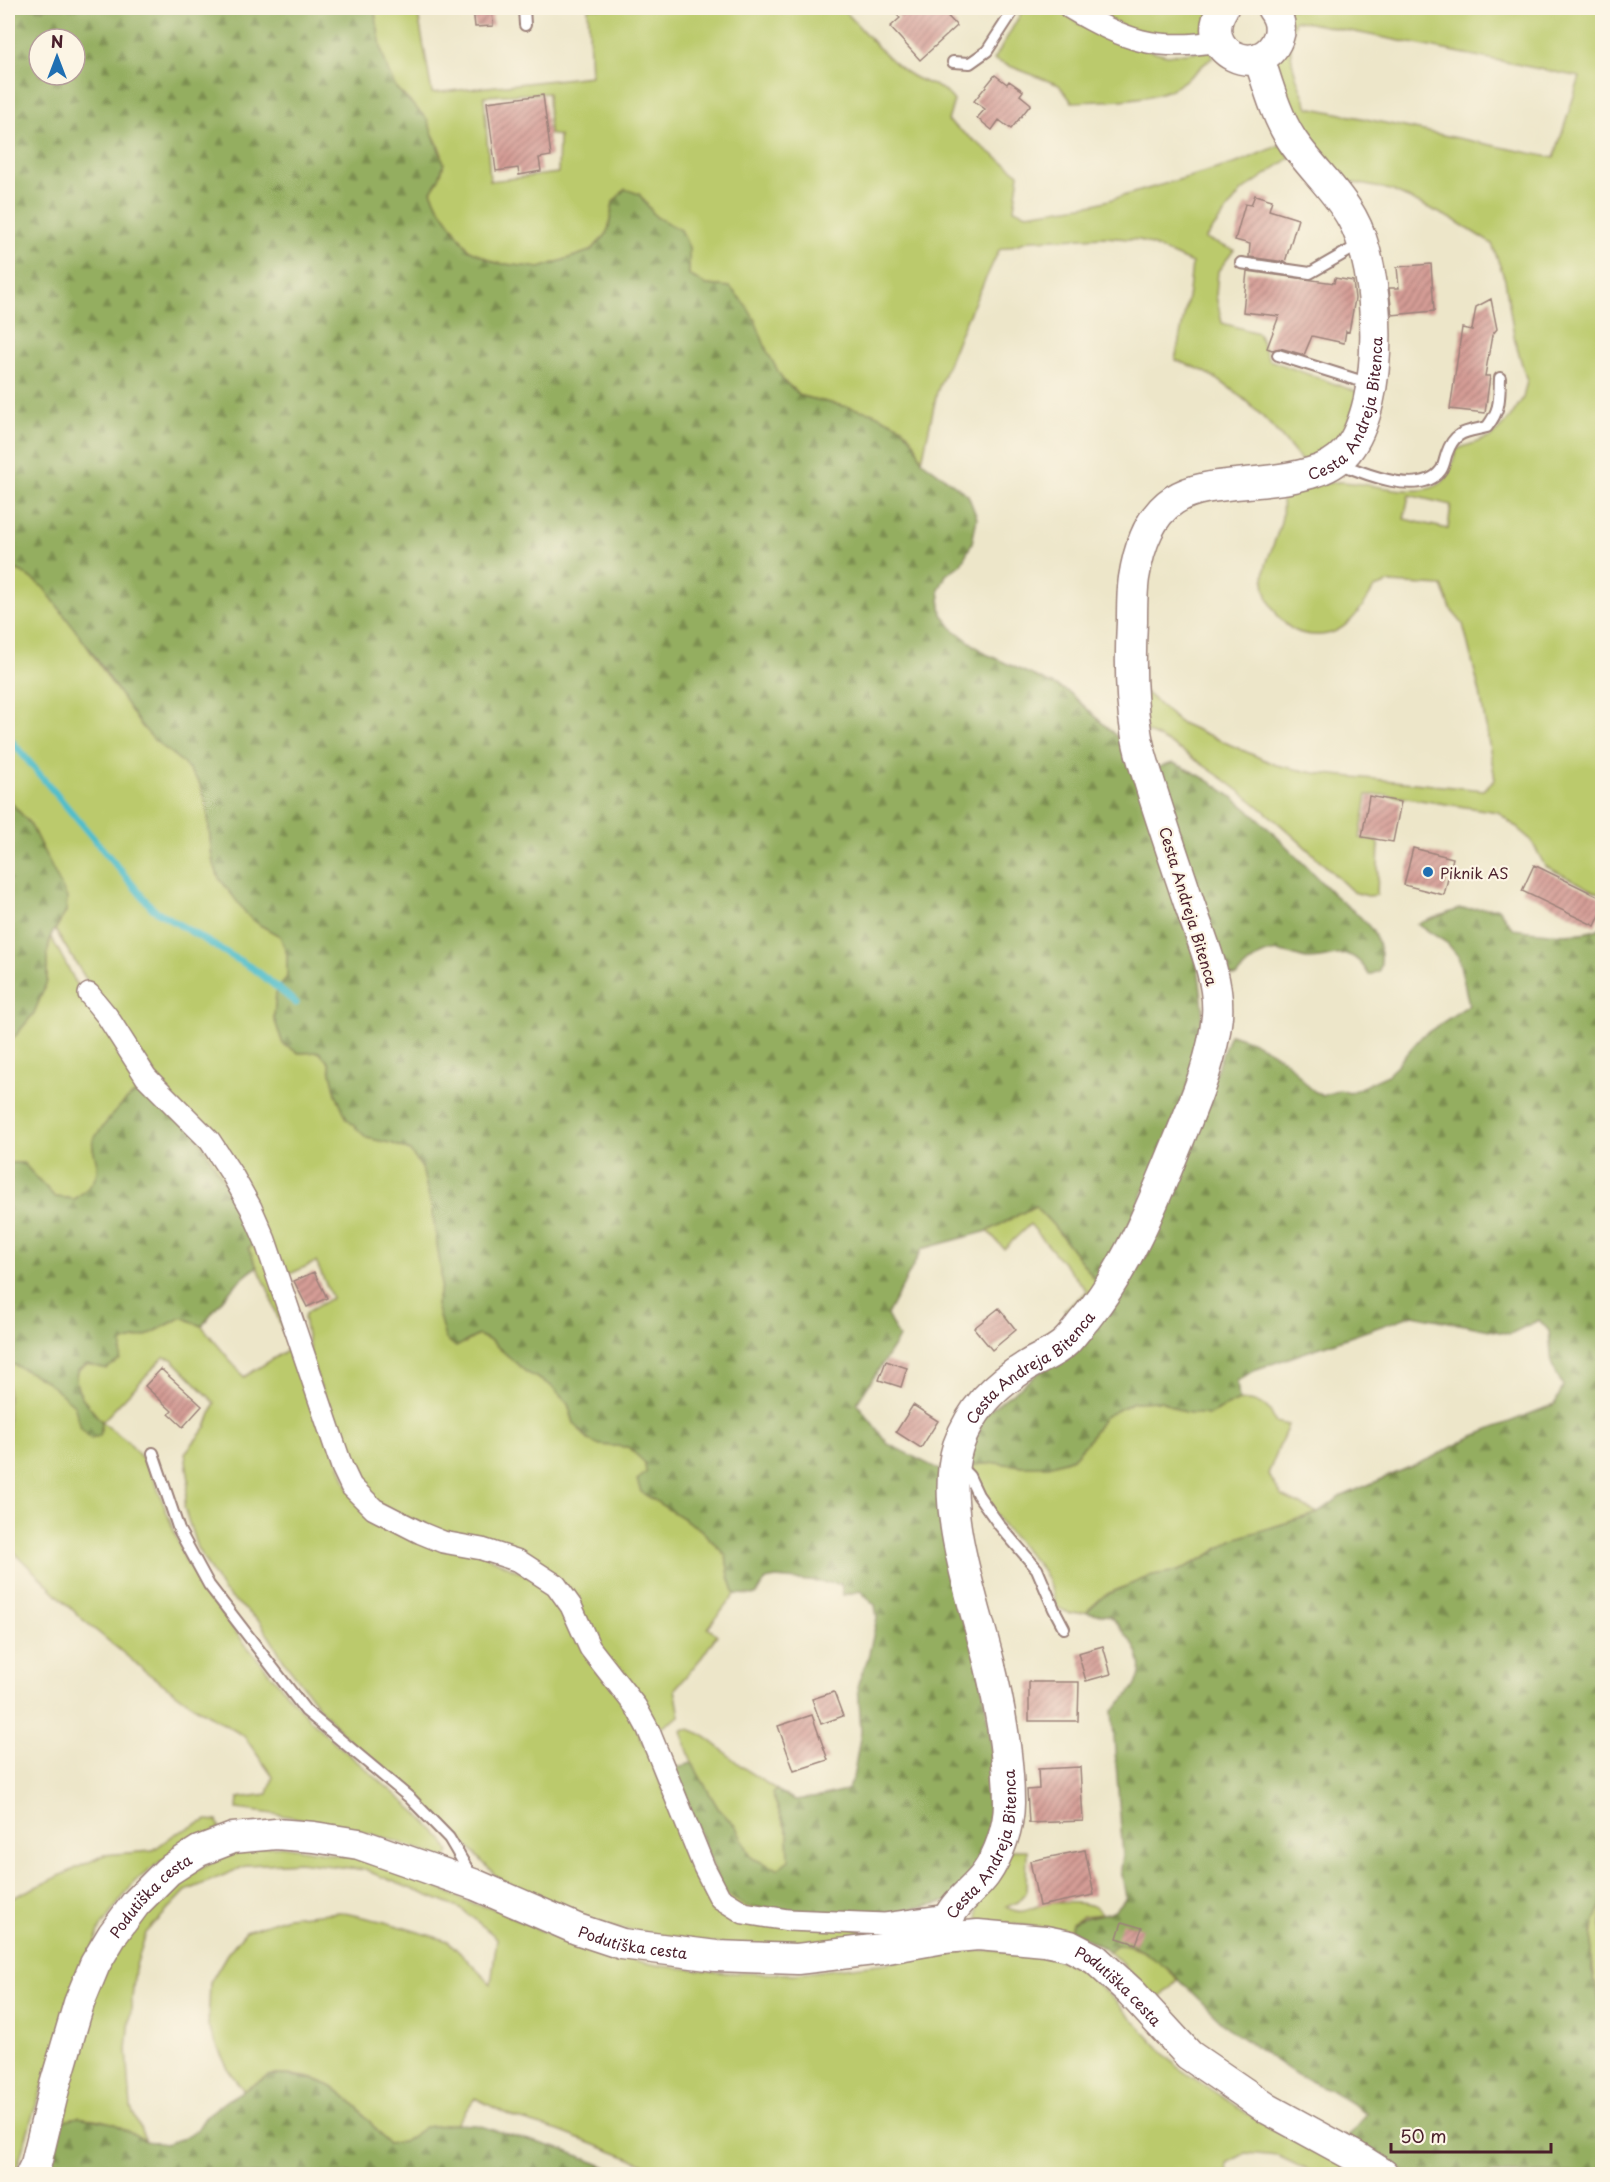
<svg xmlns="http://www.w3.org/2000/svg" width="1610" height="2182" viewBox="0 0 1610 2182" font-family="'Playpen Sans',sans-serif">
  <defs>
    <pattern id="forest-firs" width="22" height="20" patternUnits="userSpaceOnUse" patternTransform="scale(1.5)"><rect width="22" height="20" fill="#94ae60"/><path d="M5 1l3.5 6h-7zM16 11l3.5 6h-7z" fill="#7b8d4f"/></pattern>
    <pattern id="building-hatch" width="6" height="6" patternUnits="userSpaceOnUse" patternTransform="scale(1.5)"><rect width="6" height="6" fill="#d49c95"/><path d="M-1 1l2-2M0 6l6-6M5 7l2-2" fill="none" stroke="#ae7f7a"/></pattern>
  </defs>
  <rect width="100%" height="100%" fill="#fcf5e5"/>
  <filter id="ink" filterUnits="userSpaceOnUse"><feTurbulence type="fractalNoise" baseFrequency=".0167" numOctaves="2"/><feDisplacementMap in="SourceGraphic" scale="12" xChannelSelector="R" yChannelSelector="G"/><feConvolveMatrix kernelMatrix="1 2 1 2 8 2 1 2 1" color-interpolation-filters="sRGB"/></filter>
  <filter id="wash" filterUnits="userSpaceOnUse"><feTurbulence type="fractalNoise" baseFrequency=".008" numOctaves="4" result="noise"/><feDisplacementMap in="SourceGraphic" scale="24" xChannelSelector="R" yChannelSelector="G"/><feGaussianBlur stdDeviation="1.35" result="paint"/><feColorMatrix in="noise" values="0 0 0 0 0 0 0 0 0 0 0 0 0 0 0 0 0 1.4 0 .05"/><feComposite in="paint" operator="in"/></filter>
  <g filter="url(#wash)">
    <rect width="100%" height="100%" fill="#ede6c9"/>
    <path fill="#bbca6c" stroke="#82744c" stroke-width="1.5" fill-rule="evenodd" d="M374 8H417L432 93 591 76 588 8H842C863 30 886 60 912 76 929 86 941 83 954 101L948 121 1019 174 1014 209 1027 214 1095 204 1237 163 1282 144 1290 158 1242 191 1205 239 1234 250 1218 271 1216 296 1222 323 1258 333 1269 360 1360 393 1343 434 1329 452 1304 464C1276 429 1245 394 1205 372 1196 367 1185 364 1175 360L1189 292 1192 263 1140 240 1105 237 1031 240 999 250 960 334 937 392 922 461 914 442 902 427 873 413 801 396 783 380 730 287 706 285 689 275V248L681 230 656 217 639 194 613 202 609 227 605 236 590 251 540 268 496 263 468 249 438 206 431 191C436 183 445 171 443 161 441 142 419 111 406 98 403 94 399 92 396 88 380 65 380 33 374 8ZM548 93 549 134 559 136 558 173 490 181 484 96Z
      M1024 8H1056L1085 27 1121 43 1167 55 1211 50 1213 56C1199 69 1182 86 1164 92 1140 101 1098 101 1072 102L1059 85 994 60Z
      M1082 8H1217L1208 36 1150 38Z
      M1283 8H1599L1602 9V895L1545 866 1531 840 1498 812 1387 795H1367L1360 838 1379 842 1377 895 1368 896 1353 892C1306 847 1260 803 1206 767 1187 754 1168 741 1146 732L1142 689 1179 722 1276 765 1314 773 1483 790 1495 779 1480 693 1463 624 1452 611 1442 586 1390 583 1374 588C1362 609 1345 636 1317 635 1300 635 1289 630 1278 616 1248 575 1274 557 1282 517 1283 510 1282 501 1282 494 1300 492 1318 483 1337 482 1366 480 1431 506 1448 475 1452 467 1454 457 1457 449L1491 437 1510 418 1523 398 1527 381 1515 341 1505 280 1492 244 1454 220 1391 190 1335 179 1295 122 1269 60ZM1295 20 1580 77 1554 158 1308 107C1295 74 1285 57 1295 20ZM1409 495 1451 505 1448 529 1404 519Z
      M8 566 22 572 44 588 79 634 112 684 125 700 168 751 182 762 199 782 207 807 212 858 219 878 260 925 280 936 287 954V977L276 993 274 1018 283 1044 299 1053 319 1052 329 1063 336 1094 367 1138 394 1144 410 1151 422 1168 432 1209 441 1271V1287L436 1305 465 1343 478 1335 491 1341 526 1372 550 1385 568 1404 574 1423 600 1445 628 1447 645 1462 646 1473 641 1492 700 1529 726 1556 729 1576 735 1594 708 1628 717 1635 702 1657 675 1689 680 1716 663 1727 653 1726 598 1650 573 1601 484 1546 380 1508 354 1483 311 1360 304 1317 307 1312 332 1298 316 1262 283 1277 168 1091 98 998 55 930 66 912 54 873 30 824 8 799Z
      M51 937 72 975 82 998 149 1087 126 1101 93 1140C91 1150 96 1154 97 1164 99 1181 87 1189 75 1199L55 1197 23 1163H8V1045L34 1013 47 981V956Z
      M1035 1206 1053 1225 1101 1287 1069 1319 1064 1310 1087 1291 1030 1224 1004 1249 988 1231Z
      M260 1241 349 1490 549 1586 627 1705 696 1865 861 1930 862 1941 795 1947 733 1946 609 1927 500 1880 450 1828 354 1745 323 1712 287 1665 260 1622 223 1591 197 1548 184 1507 189 1481 185 1453 206 1427 215 1403 172 1359 164 1357 102 1422 127 1441 143 1459 156 1484 185 1560 214 1603 245 1644 301 1710 325 1734 416 1812 443 1840 449 1851 447 1857 440 1858C376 1830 307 1818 237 1809L238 1798 268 1794 273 1777 244 1736 197 1708 146 1672 81 1618 10 1548H8V1364C24 1365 65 1391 74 1405 78 1411 79 1421 81 1428L102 1422C89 1406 72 1392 77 1371L123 1342 146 1336 183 1317 202 1326 244 1377 289 1349 267 1287 248 1248Z
      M1239 1400C1258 1402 1268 1401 1275 1422L1288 1425 1268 1474 1282 1496 1318 1513 1234 1539 1206 1557 1178 1571 1153 1575 1105 1595 1086 1612 1070 1614 1057 1607 1047 1578 1040 1567 1001 1523 979 1490 972 1465 997 1463 1022 1466 1073 1458 1086 1444 1104 1417 1133 1402 1161 1401 1184 1412 1209 1415Z
      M685 1729C701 1728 730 1758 744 1768 755 1776 766 1783 777 1790L772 1794 788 1834 789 1860 777 1869 752 1858 735 1826 718 1808 704 1785 692 1763 681 1731Z
      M207 1820 217 1821 220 1828 167 1857 134 1882 100 1928 33 2114 15 2174H8V1900L104 1855 152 1851 175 1834Z
      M282 1846 368 1860 404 1873 471 1903 498 1910 580 1949 661 1966 727 1973 795 1974 887 1963 939 1952 990 1950 1047 1956 1077 1967 1108 1993 1177 2067 1269 2128 1321 2152 1360 2174H1316L1278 2156 1246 2153 1227 2163 1228 2174H670L559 2131 515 2118 475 2098 456 2124 425 2127 403 2142 388 2144C360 2110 337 2075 287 2075 282 2075 274 2074 269 2076 260 2079 252 2086 244 2091L229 2071 208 2027 210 1983 227 1954 246 1931 287 1917 340 1912 385 1922 448 1941 491 1984 497 1938 463 1910 365 1870 299 1862 248 1865 186 1891 146 1933 135 1969 127 2049 131 2108 146 2141C112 2122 95 2112 56 2122L85 2006 124 1934 186 1876 227 1855 254 1848Z
      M1012 1850H1027L1026 1893 1018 1902 1006 1907C1024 1916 1026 1909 1042 1905 1053 1902 1086 1901 1095 1907 1098 1909 1100 1912 1102 1914L1083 1916 1072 1923 1070 1930 979 1921C970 1895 998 1870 1012 1850Z
      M1602 1902V2011C1592 1976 1585 1936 1602 1902Z
      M1116 1945C1141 1945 1162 1962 1178 1980L1156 2002 1129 1971 1109 1951Z"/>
    <path fill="url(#forest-firs)" stroke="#6f6646" stroke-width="1.5" fill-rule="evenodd" d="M8 8H374L382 52 388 71 396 88 427 119 444 163 439 179 431 191 438 206 468 249 496 263 540 268 590 251 605 236 609 227 613 202 625 189 639 194 656 217 681 230 689 248V275L706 285 730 287 745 304 755 320 767 351 783 380 801 396 873 413 902 427 914 442 922 461 968 495 977 518 972 543 961 564 946 575 939 590 942 614 953 629 986 654 1069 692 1127 746 1198 967 1203 1007 1199 1050 1178 1115 1101 1287 1053 1225 1035 1206 988 1231 922 1249 887 1315 899 1338 857 1403 888 1444 942 1471 983 1688 999 1800 986 1855 949 1901 873 1917 746 1907 723 1891 673 1768 692 1763 718 1808 735 1826 752 1858 777 1869 789 1860 788 1834 772 1793 777 1790 795 1800 819 1797 846 1791 853 1778 861 1732 858 1683 868 1658 877 1618 875 1605 860 1591 843 1595 841 1584 776 1578 766 1580 756 1595 735 1594 729 1576 726 1555 700 1529 641 1492 637 1480 646 1473 645 1463 628 1447 600 1445 588 1440 574 1423 568 1404 550 1385 526 1372 491 1341 478 1335 456 1347 445 1338 436 1305 441 1287V1271L432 1209 422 1168 410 1151 394 1144 367 1138 347 1119 336 1094 329 1063 319 1052 299 1053 283 1044 274 1018 276 993 287 977V954L280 936 260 925 248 916 219 878 212 858 207 807 199 782 182 762 154 740 139 723 96 658 44 588 22 572 8 566ZM39 39H75V75H39Z
      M1173 763C1238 788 1285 846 1333 894 1346 906 1363 916 1373 932 1380 945 1384 957 1379 971L1369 975C1350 941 1336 959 1308 959 1296 958 1282 949 1271 952 1257 955 1246 966 1236 976L1224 975 1155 768Z
      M8 799 30 824 67 898 66 912 50 937 47 956V981L34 1013 8 1045Z
      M1498 908 1513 929C1537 932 1582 939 1602 927V1902L1592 1931V1971L1602 2011V2174H1409L1347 2139 1367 2113 1330 2090 1297 2075 1229 2029 1168 1969 1140 1949 1130 1945H1117L1109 1951 1070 1930 1072 1923C1087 1914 1105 1917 1116 1909 1119 1907 1123 1901 1126 1897L1121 1870 1123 1855 1112 1711C1120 1703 1130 1695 1135 1686 1152 1660 1127 1635 1110 1616L1086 1612 1105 1595 1153 1575 1178 1571 1206 1557 1234 1539 1318 1513 1340 1497 1431 1458 1471 1437 1555 1404 1563 1386 1552 1365 1549 1331 1539 1320 1510 1334 1413 1315 1254 1370 1237 1381 1239 1400 1209 1415 1184 1412 1161 1401 1133 1402 1104 1417 1086 1444 1073 1458 1049 1466H1022L997 1463 972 1465 967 1450 982 1416 1068 1351 1211 1085 1230 1034C1250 1039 1278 1053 1292 1067 1304 1079 1305 1087 1322 1096L1340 1090 1349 1093 1388 1075 1422 1036 1469 1005 1458 956 1447 943 1417 924 1459 909Z
      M149 1087 189 1123 260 1241 248 1248 257 1267C234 1282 218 1305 202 1326L182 1317 146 1336 123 1342 120 1360 106 1369 87 1364 77 1371C72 1392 89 1406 102 1422L100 1436 90 1438 81 1428 74 1405 46 1381 15 1365 8 1364V1163H23L55 1197 75 1199C87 1189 99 1181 97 1164 96 1155 91 1150 93 1140 108 1120 125 1094 149 1087Z
      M270 2075C337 2075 348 2096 388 2144L403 2142 425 2127 455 2124 476 2125 564 2150 623 2174H44L56 2122 78 2117 113 2123 146 2141 165 2144 181 2139 197 2130 206 2116 227 2100Z"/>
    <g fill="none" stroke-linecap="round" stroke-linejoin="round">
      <path stroke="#51beca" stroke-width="7" d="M8 737 153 909 257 971 296 1003"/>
    </g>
    <g id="blocks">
      <path fill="url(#building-hatch)" d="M473 8H492L493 26 475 27Z
        M890 8H940L957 26 920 60 890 27 900 18Z
        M995 75 1007 84 1009 81 1023 91 1020 95 1031 104 1011 129 999 120 992 130 977 118 985 109 974 101Z
        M543 95 551 156 539 158 541 171 519 175 518 168 496 171 487 102Z
        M1255 195 1272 200 1269 210 1298 219 1285 262 1249 257 1250 244 1235 240 1245 204 1251 205Z
        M1431 264 1434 311 1392 315 1389 288H1399L1397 267Z
        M1247 271 1334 283 1335 278 1353 281 1355 299 1349 332 1346 331 1344 343 1312 336 1304 355 1280 348 1272 350 1267 348 1279 316 1243 312Z
        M1491 299 1497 329 1492 335 1485 376H1490L1485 413 1450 409 1462 328 1472 330 1476 307Z
        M1369 796 1401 802 1393 842 1362 837Z
        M1413 848 1453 858 1444 895 1404 885Z
        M1534 865 1602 898V911L1595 926 1522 891Z
        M314 1272 327 1298 307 1307 294 1281Z
        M999 1308 1016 1330 992 1350 974 1328Z
        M886 1361 907 1368 901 1387 879 1380Z
        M161 1369 202 1406 183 1427 169 1414 172 1411 145 1386Z
        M913 1405 938 1421 921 1448 896 1432Z
        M1103 1646 1111 1674 1086 1681 1078 1653Z
        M1029 1682H1079L1078 1721H1029Z
        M834 1692 843 1716 821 1724 812 1699Z
        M812 1715 828 1760 794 1771 778 1726Z
        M1080 1767 1083 1821 1029 1823 1027 1790 1039 1789 1038 1769Z
        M1085 1850 1094 1895 1039 1906 1030 1861Z
        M1122 1922 1142 1928 1136 1944 1117 1938Z"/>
    </g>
  </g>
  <g filter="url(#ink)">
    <use href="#blocks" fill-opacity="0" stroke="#9c827a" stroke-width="1.5"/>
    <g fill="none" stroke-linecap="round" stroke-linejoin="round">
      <g stroke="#9c827a" stroke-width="14">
        <path id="lane" d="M524 8 525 25
          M953 62 970 63 987 51 1015 8
          M1241 263 1310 273 1359 245
          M1278 355 1370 384
          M1339 463C1362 473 1421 498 1441 470 1444 466 1445 458 1447 453 1455 430 1467 432 1487 427 1501 409 1499 400 1500 378
          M153 1453 179 1530 209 1585 306 1711 410 1798 449 1838 472 1877
          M959 1466 969 1476 978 1495 1000 1526 1037 1569 1054 1609 1064 1628"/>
      </g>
      <g stroke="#9c827a" stroke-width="24">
        <path id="street" d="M1070 8C1123 40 1157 52 1219 41
          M89 994 107 1016 146 1077 210 1141 233 1176 251 1208 265 1240 342 1467 351 1486 374 1509 421 1533 443 1542 482 1549 519 1561 556 1585 571 1606 590 1648 636 1707 648 1729 704 1867 720 1898 744 1913 788 1920 885 1924 949 1915"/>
      </g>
      <g stroke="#9c827a" stroke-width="33">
        <g id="secondary">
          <path d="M1223 8C1195 52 1261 82 1278 38 1282 27 1279 17 1272 8"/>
          <path id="s1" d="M944 1938C945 1931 945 1923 949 1917 956 1901 975 1889 985 1875 999 1855 1009 1827 1009 1803 1009 1756 1000 1707 989 1662 974 1602 939 1506 958 1446 971 1409 995 1385 1028 1365 1040 1358 1056 1352 1066 1342 1073 1335 1080 1325 1087 1317 1129 1265 1153 1203 1178 1142 1194 1102 1213 1060 1217 1016 1220 978 1200 936 1188 900 1175 861 1162 823 1150 784 1145 767 1138 749 1136 731 1130 695 1130 658 1132 622 1132 607 1132 592 1134 578 1153 459 1225 497 1310 473 1325 469 1337 463 1347 451 1386 402 1382 271 1352 218 1336 189 1310 167 1292 140 1276 116 1268 85 1259 58"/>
          <path id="s2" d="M31 2174 36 2164 55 2085 79 2003 95 1964 113 1934 136 1903 168 1871 199 1851 233 1838 276 1834 314 1837 359 1844 476 1885 577 1929 622 1944 716 1956 797 1959 882 1949 944 1938 978 1935 1045 1941 1070 1946 1095 1959 1131 1992 1189 2055 1268 2109 1356 2157 1383 2174"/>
        </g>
      </g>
      <use href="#lane" stroke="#fff" stroke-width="10"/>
      <use href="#street" stroke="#fff" stroke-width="21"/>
      <use href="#secondary" stroke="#fff" stroke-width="30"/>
    </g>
  </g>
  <circle fill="#1f6fb2" stroke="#fcf5e5" stroke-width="2" cx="1428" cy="872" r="6"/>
  <g text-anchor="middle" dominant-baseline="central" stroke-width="4.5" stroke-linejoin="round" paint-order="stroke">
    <g font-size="15" fill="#4a1f2b" stroke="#fcf5e5">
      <text stroke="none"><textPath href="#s1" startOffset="1796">Cesta Andreja Bitenca</textPath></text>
      <text transform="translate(1189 906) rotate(73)">Cesta Andreja Bitenca</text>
      <text stroke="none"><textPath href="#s1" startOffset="627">Cesta Andreja Bitenca</textPath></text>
      <text stroke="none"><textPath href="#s1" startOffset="105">Cesta Andreja Bitenca</textPath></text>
      <text stroke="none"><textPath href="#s2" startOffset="309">Podutiška cesta</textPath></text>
      <text stroke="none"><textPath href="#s2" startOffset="831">Podutiška cesta</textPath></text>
      <text stroke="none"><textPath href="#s2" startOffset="1335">Podutiška cesta</textPath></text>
    </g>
    <g font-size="15" fill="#4a1f2b" stroke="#fcf5e5" text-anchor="start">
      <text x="1440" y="872">Piknik AS</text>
    </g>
  </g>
  <rect width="1610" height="2182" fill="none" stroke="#fcf5e5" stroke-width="30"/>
  <g transform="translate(57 57)"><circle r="28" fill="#fcf5e5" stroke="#b59f9b" stroke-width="1.5"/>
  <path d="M0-4.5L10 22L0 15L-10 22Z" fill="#1f6fb2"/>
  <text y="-9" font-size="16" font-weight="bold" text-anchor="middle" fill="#4a1f2b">N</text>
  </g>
  <path d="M1391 2143v9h160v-9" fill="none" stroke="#4a1f2b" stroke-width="3"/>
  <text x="1400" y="2143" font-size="18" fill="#4a1f2b" stroke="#fcf5e5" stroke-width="4.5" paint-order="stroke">50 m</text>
</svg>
